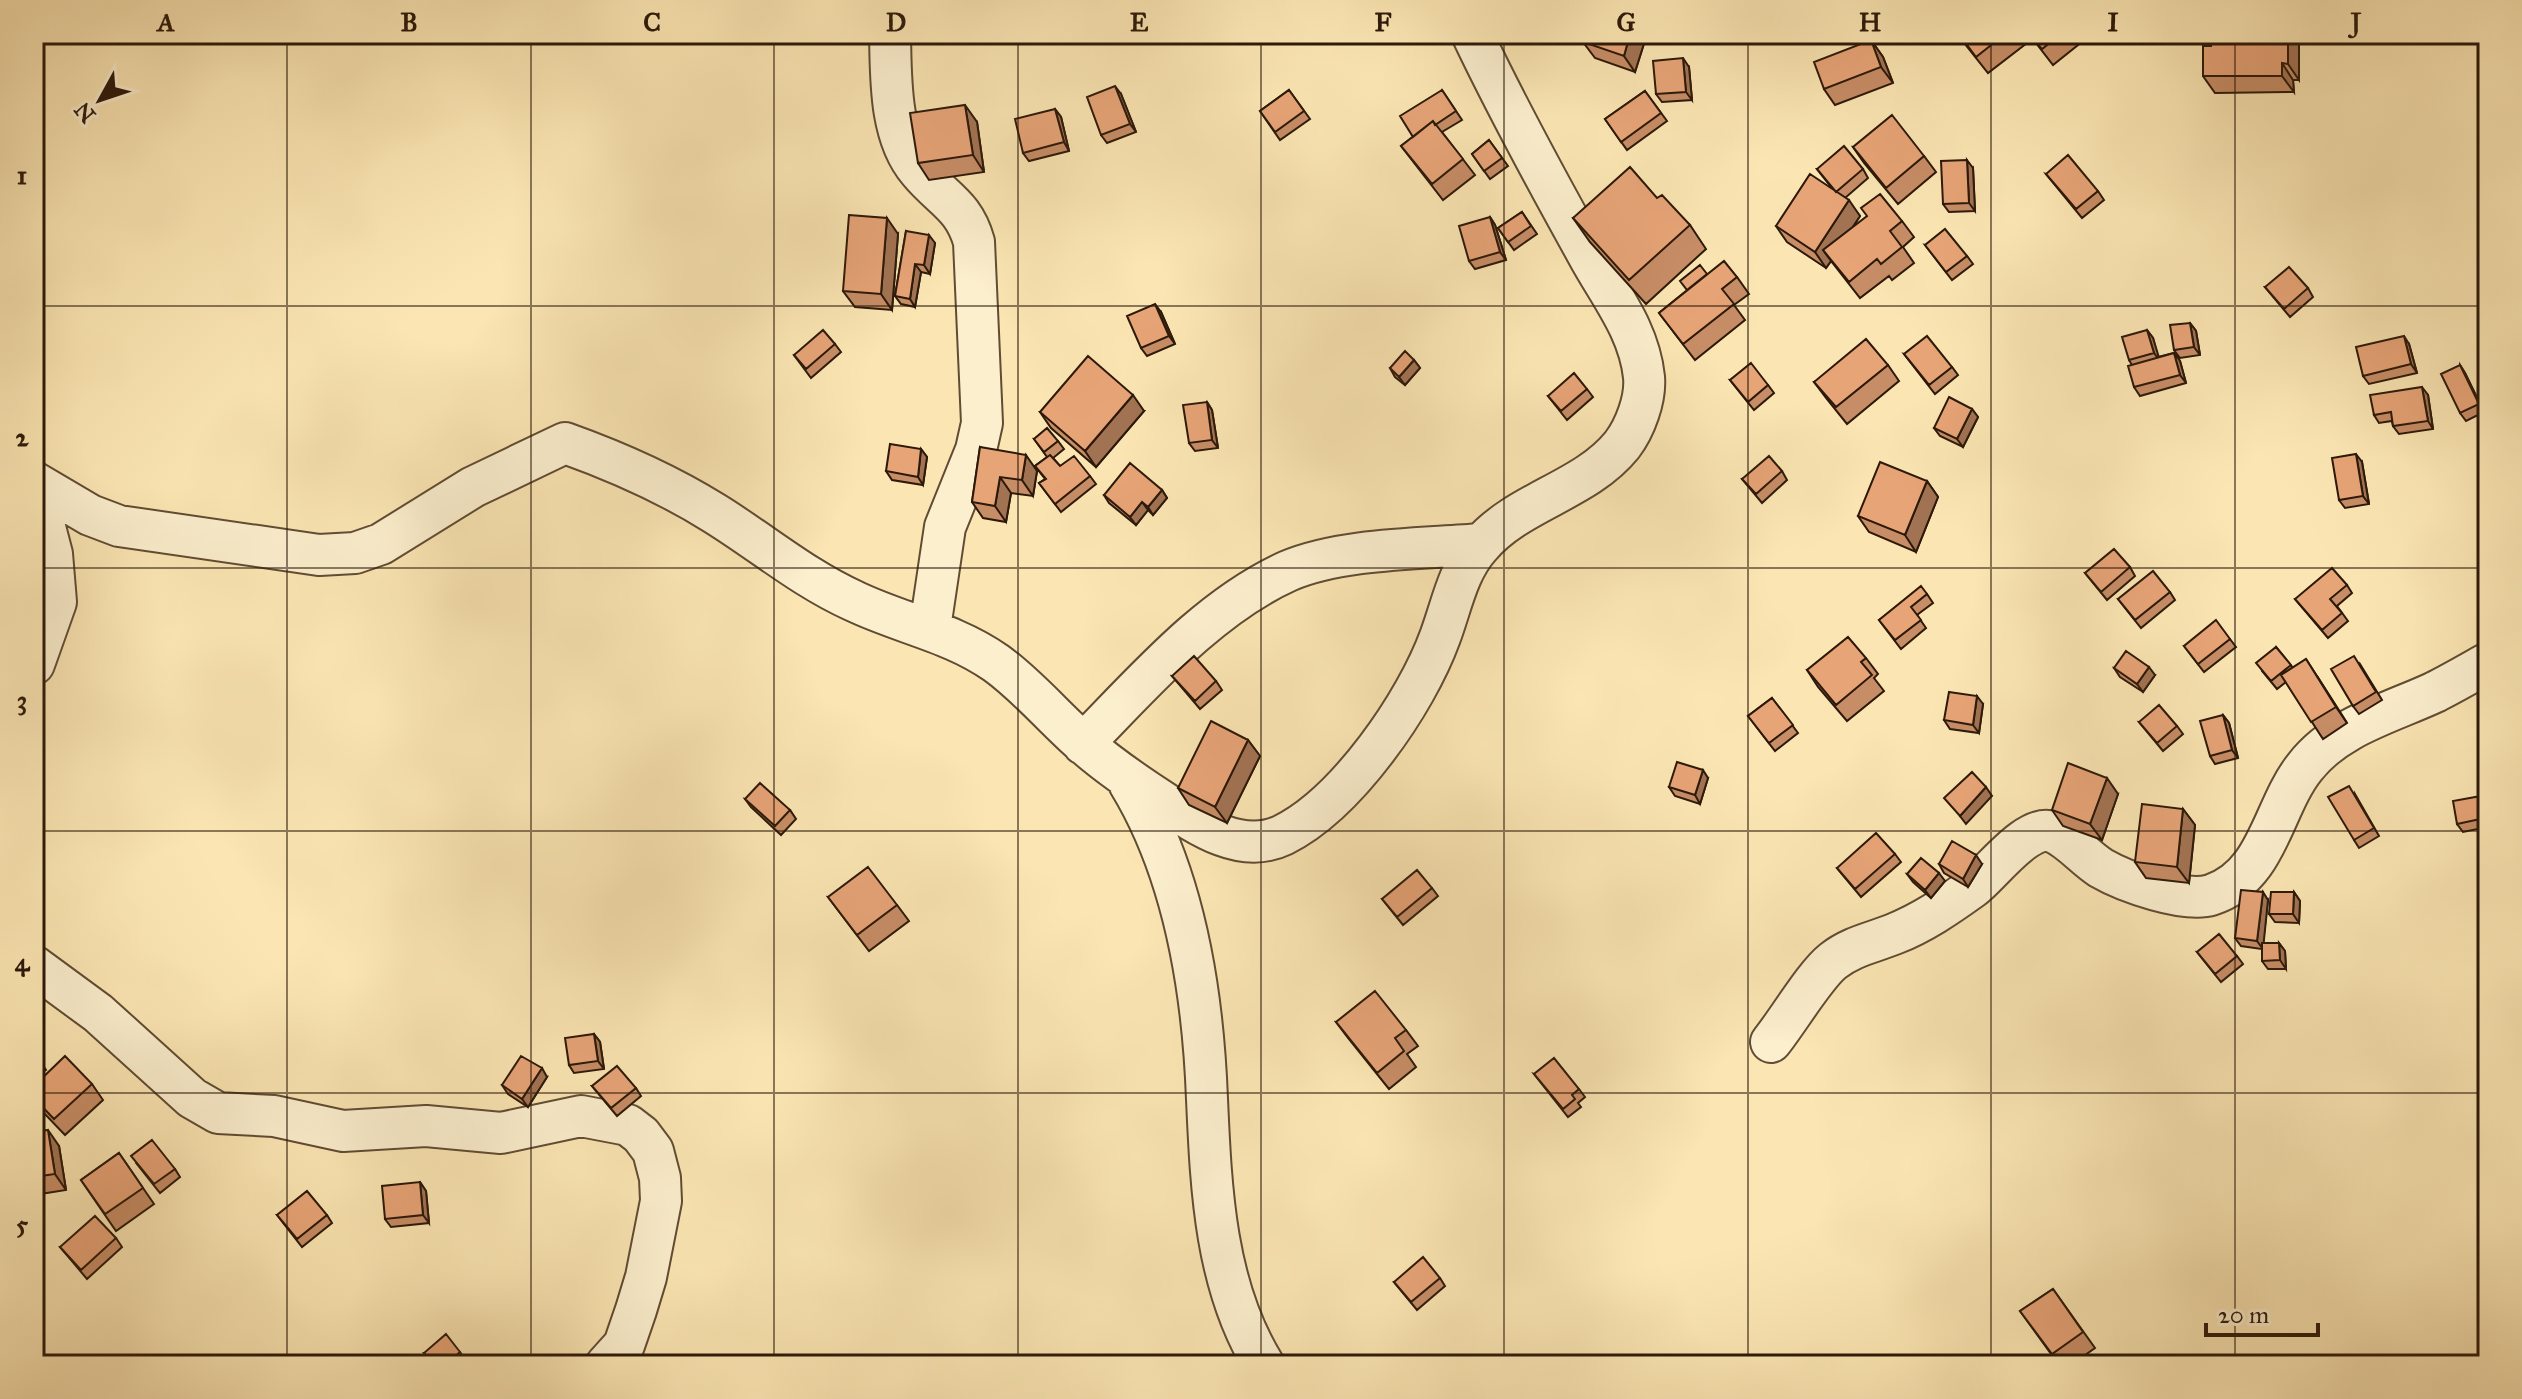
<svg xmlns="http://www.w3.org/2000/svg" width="2522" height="1399" viewBox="0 0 2522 1399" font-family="'IM FELL Great Primer',serif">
  <rect width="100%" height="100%" fill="#fbe6b3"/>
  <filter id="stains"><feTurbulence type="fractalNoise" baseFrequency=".0025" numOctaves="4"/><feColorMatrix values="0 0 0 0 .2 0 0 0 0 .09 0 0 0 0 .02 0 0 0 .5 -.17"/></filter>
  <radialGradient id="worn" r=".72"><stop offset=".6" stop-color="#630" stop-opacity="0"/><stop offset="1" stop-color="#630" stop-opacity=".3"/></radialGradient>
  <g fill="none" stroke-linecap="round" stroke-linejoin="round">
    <g stroke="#604c34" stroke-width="44">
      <path id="minor" d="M890 34C891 77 889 136 919 171 942 199 964 205 974 242L982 423 976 450 945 527 930 628
        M34 482 90 515 119 526 319 555 355 553 381 544 473 487 565 443C618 462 666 483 714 513 761 542 803 578 854 601 902 624 952 632 996 663 1028 686 1054 718 1084 744 1109 766 1137 785 1165 803 1199 826 1242 855 1283 835 1347 803 1416 703 1440 637 1452 605 1457 572 1480 546 1518 501 1585 491 1622 445 1635 428 1646 399 1644 377 1639 329 1609 294 1587 253 1547 181 1507 108 1472 34
        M34 485 52 554 56 602 34 664
        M1083 744C1144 682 1208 607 1288 571 1342 548 1422 549 1481 544
        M1129 783C1185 875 1203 992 1207 1099 1211 1189 1215 1286 1264 1365
        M34 966 98 1013 192 1098 218 1113 274 1116 343 1131 426 1126 501 1133 581 1116 628 1125 641 1135 653 1151 660 1178 661 1201 646 1277 636 1310 624 1345 606 1365
        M1771 1042C1788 1021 1815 975 1833 961 1852 946 1872 943 1894 934 1922 923 1947 906 1972 888 1990 875 2028 822 2053 832 2071 840 2085 858 2101 868 2125 882 2185 903 2211 895 2269 876 2272 808 2305 767 2337 726 2390 713 2435 692 2453 683 2470 673 2488 663"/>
    </g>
    <use href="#minor" stroke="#fcefce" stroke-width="40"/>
  </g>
  <path fill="#c78d66" stroke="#2c190a" stroke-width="2" d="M1647 34 1635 72 1595 58 1583 42Z
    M1957 34H2021L2027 43 1988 73Z
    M2029 34H2078L2083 41 2053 65Z
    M1871 40 1883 57 1893 83 1835 105 1824 89Z
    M2299 42V80H2293L2294 92 2215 93 2203 76 2211 46Z
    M1689 67 1692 100 1662 102 1656 94Z
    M1289 90 1310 119 1280 140 1260 111Z
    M1442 90 1462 120 1442 132 1475 175 1443 200 1401 146 1413 137Z
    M1645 91 1667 121 1627 150 1605 119Z
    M1121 94 1136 132 1107 143 1101 135Z
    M1055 109 1061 117 1069 151 1029 161 1023 153Z
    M977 122 984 172 929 180 918 163Z
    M1489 140 1508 166 1490 179 1472 154Z
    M1853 147 1924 156 1936 172 1898 204 1864 163Z
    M1973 168 1975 211 1949 212 1943 204Z
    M1817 169H1863L1868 178 1845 198 1860 216 1854 225 1902 221 1914 237 1903 247 1914 263 1892 280 1889 276 1860 298 1831 261 1826 268 1787 242 1776 226 1834 191Z
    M2046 174 2098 191 2104 200 2082 218Z
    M1657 198 1690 225 1706 249 1646 304 1590 242 1573 218Z
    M1522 212 1537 234 1514 250 1498 228Z
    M1490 217 1495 225 1506 260 1475 269 1469 261Z
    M906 231 935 243 930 274 921 272 915 307 901 304 895 296Z
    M898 234 892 310 855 307 843 291Z
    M1925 245 1967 256 1973 264 1952 280Z
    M1707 274 1737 277 1749 294 1734 305 1745 320 1695 360 1659 313Z
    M2265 287 2308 288 2313 297 2290 317Z
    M1161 312 1175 344 1147 356 1141 348Z
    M2190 323 2196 331 2200 355 2180 358 2174 350Z
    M2147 330 2153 338 2158 357 2174 353 2180 361 2186 383 2140 396 2134 387 2132 365 2129 360Z
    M835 344 841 352 811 378 794 355Z
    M2409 344 2417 373 2369 384 2363 376Z
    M1904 354 1952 367 1958 375 1935 394Z
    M1414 360 1420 368 1405 385 1395 377 1390 368Z
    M1888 365 1899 381 1847 424 1826 398 1814 382Z
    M2460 365 2465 373 2484 412 2466 421 2460 413Z
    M1730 380 1768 385 1774 393 1754 410Z
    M1587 389 1593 397 1567 420 1548 396Z
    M2428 395 2433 429 2399 434 2393 426 2392 421 2379 423 2374 415Z
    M1207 402 1212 410 1218 448 1195 451 1189 443Z
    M1972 409 1978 417 1963 447 1940 436 1934 428Z
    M1144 411 1096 467 1051 428 1040 412Z
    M1034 439 1058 441 1064 449 1053 458 1060 466 1090 476 1096 484 1061 512 1039 483 1045 479 1035 466 1047 457Z
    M980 447 1037 471 1033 496 1011 493 1006 522 983 518 972 502Z
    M921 449 927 457 923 485 892 480 886 471Z
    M2362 462 2369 504 2345 508 2339 500Z
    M1782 471 1787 480 1762 503 1742 479Z
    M1927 481 1938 497 1916 552 1869 532 1858 516Z
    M1162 490 1167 498 1153 515 1148 510 1136 525 1109 503 1104 495Z
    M2130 567 2135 576 2107 600 2085 573Z
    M2347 585 2352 593 2337 606 2348 621 2328 638 2295 599Z
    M2170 592 2175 600 2141 628 2118 599Z
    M1927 594 1933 603 1917 615 1926 628 1901 649 1879 620Z
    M2230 639 2236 647 2204 672 2184 646Z
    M2276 647 2293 668 2317 676 2347 723 2323 739 2286 682 2277 689 2262 671Z
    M1866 658 1878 674 1874 678 1884 691 1847 721 1818 687 1807 670Z
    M2360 664 2382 700 2359 714 2353 706Z
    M2114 668 2155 675 2143 692 2120 677Z
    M1172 676 1216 681 1222 690 1200 709Z
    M1772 698 1798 733 1775 751 1748 716Z
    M1983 704 1979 733 1950 729 1944 720Z
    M2223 715 2229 723 2238 758 2215 764 2210 756Z
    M2139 722 2177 726 2183 734 2163 751Z
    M1248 740 1260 756 1227 823 1189 805 1178 788Z
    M1708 778 1700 804 1675 796 1669 787Z
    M2118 794 2102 840 2063 826 2052 810Z
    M2355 794 2379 836 2359 848 2354 840Z
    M2481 796 2486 804 2488 812V827L2463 832 2457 824Z
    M745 799 790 810 796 819 781 835 751 807Z
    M2183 809 2195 825 2189 883 2146 878 2135 862Z
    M1895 854 1901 862 1861 897 1837 868Z
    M1939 864H1982L1968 887 1944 873Z
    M1907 874 1945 881 1931 898 1913 882Z
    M1432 888 1438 896 1403 925 1382 899Z
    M2294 892 2300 901 2299 923 2275 922 2269 914Z
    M828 897 897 905 909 921 869 951Z
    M2268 900 2263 943H2279L2285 951 2286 969H2268L2262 961V949L2241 946 2235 938Z
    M2197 952 2237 956 2243 964 2221 982Z
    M1336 1022 1406 1030 1418 1046 1407 1054 1416 1067 1389 1089 1348 1038Z
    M594 1034 600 1042 604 1069 574 1073 569 1065Z
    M34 1052 46 1070 34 1077Z
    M1534 1074 1579 1089 1585 1097 1578 1103 1581 1107 1568 1117Z
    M547 1077 528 1107 508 1094 502 1085Z
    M92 1084 103 1100 65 1135 39 1108 34 1100V1086Z
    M592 1086 636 1088 641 1096 617 1116Z
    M34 1119 40 1127V1131L59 1146 66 1190 34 1195Z
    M119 1153 154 1204 116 1231 81 1180Z
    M137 1164 175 1169 180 1177 160 1193Z
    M420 1182 426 1191 429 1223 391 1227 385 1219Z
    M277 1215H327L332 1223 302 1247Z
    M116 1238 122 1247 87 1279 60 1247Z
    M1440 1278 1445 1286 1417 1310 1394 1282Z
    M2053 1289 2095 1348 2071 1365H2059L2020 1311Z
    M460 1352 466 1360 460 1365H433L424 1353Z"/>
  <path fill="#a27353" stroke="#2c190a" stroke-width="2" d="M1630 34H1647L1635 72 1624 56Z
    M2288 34H2293L2299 42V80L2288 64Z
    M1871 40 1883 57 1893 83 1881 67Z
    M1683 58 1689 67 1692 100 1686 92Z
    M2282 63 2293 80 2294 92 2282 76Z
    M1115 86 1121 94 1136 132 1130 124Z
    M965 105 977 122 984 172 973 155Z
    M1055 109 1061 117 1069 151 1064 142Z
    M1967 160 1973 168 1975 211 1969 203Z
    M1849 200 1860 216 1831 260 1823 250 1831 261 1826 268 1815 252Z
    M1490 217 1495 225 1506 260 1500 252Z
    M887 218 898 234 892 310 881 294Z
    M929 235 935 243 930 274 924 265Z
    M915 264 921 272 915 307 910 299Z
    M1155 304 1161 312 1175 344 1169 336Z
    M2190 323 2196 331 2200 355 2194 347Z
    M2147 330 2153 338 2160 361 2154 353Z
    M2404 336 2409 344 2417 373 2411 364Z
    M2174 353 2180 361 2186 383 2180 375Z
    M1414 360 1420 368 1405 385 1399 377Z
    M2460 365 2465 373 2484 412 2479 404Z
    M2422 387 2428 395 2433 429 2428 421Z
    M1133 395 1144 411 1096 467 1085 451Z
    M1207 402 1212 410 1218 448 1212 440Z
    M1972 409 1978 417 1963 447 1957 439Z
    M921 449 927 457 923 485 918 477Z
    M2356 454 2362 462 2369 504 2363 496Z
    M1026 455 1037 471 1033 496 1022 480Z
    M1000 477 1011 493 1006 522 995 506Z
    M1927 481 1938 497 1916 552 1905 535Z
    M1162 490 1167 498 1153 515 1148 507Z
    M1142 502 1148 510 1136 525 1130 517Z
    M2306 659 2317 676 2347 723 2336 707Z
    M2149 667 2155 675 2143 692 2137 684Z
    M1977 696 1983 704 1979 733 1973 725Z
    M2223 715 2229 723 2238 758 2232 750Z
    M1248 740 1260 756 1227 823 1215 807Z
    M1703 770 1708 778 1700 804 1695 795Z
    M2107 778 2118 794 2102 840 2090 824Z
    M1986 787 1992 796 1966 824 1960 816Z
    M2481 796 2486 804 2488 822 2485 818Z
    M2183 809 2195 825 2189 883 2177 867Z
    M1976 855 1982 864 1968 887 1963 879Z
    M1939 873 1945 881 1931 898 1925 890Z
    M2263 892 2268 900 2263 949 2257 941Z
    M2294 892 2300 901 2299 923 2293 914Z
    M2279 943 2285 951 2286 969 2280 960Z
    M594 1034 600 1042 604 1069 598 1061Z
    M542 1068 547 1077 528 1107 522 1099Z
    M34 1119 40 1127 43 1149 34 1136Z
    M48 1130 59 1146 66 1190 55 1174Z
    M420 1182 426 1191 429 1223 423 1215Z"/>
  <path fill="#e7a477" stroke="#2c190a" stroke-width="2" d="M1586 34H1630L1624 56 1583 42Z
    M1959 34H2005L1976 57Z
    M2030 34H2061L2042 49Z
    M2211 34H2288V64L2282 63V76H2203V46H2211Z
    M1871 40 1881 67 1824 89 1814 62Z
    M1683 58 1686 92 1656 94 1653 61Z
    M1115 86 1130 124 1101 135 1087 97Z
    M1289 90 1304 111 1275 132 1260 111Z
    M1442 90 1456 111 1435 125 1433 121 1413 137 1400 116Z
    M1645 91 1661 113 1621 142 1605 119Z
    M965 105 973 155 918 163 910 113Z
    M1055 109 1064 142 1023 153 1015 119Z
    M1892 115 1924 156 1886 188 1853 147Z
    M1433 121 1463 159 1432 184 1401 146Z
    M1489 140 1502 158 1484 171 1472 154Z
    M1844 146 1863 169 1836 192 1817 169Z
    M2068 155 2098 191 2076 209 2046 174Z
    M1967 160 1969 203 1943 204 1941 161Z
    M1630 167 1657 198 1662 195 1690 225 1629 280 1573 218Z
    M1810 174 1849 200 1815 252 1776 226Z
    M1880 194 1902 221 1890 231 1902 247 1881 264 1877 259 1849 282 1823 250 1867 216 1861 208Z
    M1522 212 1531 226 1508 242 1498 228Z
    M849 215 887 218 881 294 843 291Z
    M1490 217 1500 252 1469 261 1459 226Z
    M1945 229 1967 256 1946 272 1925 245Z
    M906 231 929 235 924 265 915 264 910 299 895 296Z
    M1724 261 1737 277 1722 289 1734 304 1683 344 1659 313Z
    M1700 265 1707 274 1687 290 1680 281Z
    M2289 267 2308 288 2284 309 2265 287Z
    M1155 304 1169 336 1141 348 1127 316Z
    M2190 323 2194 347 2174 350 2170 325Z
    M823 330 835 344 806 369 794 355Z
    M2147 330 2154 353 2129 360 2122 337Z
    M1927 336 1952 367 1929 385 1904 354Z
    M2404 336 2411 364 2363 376 2356 347Z
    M1866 339 1888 365 1836 407 1814 382Z
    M1405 351 1414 360 1399 377 1390 368Z
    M2174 353 2180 375 2134 387 2128 366Z
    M1088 356 1133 395 1085 451 1040 412Z
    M1751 363 1768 385 1748 402 1730 380Z
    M2460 365 2479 404 2460 413 2441 374Z
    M1574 373 1587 389 1561 411 1548 396Z
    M2422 387 2428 421 2393 426 2391 412 2374 415 2370 395Z
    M1949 397 1972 409 1957 439 1934 428Z
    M1207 402 1212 440 1189 443 1183 405Z
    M1047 428 1058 441 1044 452 1034 439Z
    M890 444 921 449 918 477 886 471Z
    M980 447 1026 455 1022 480 1000 477 995 506 972 502Z
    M2356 454 2363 496 2339 500 2332 458Z
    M1050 455 1060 466 1074 456 1090 476 1055 504 1039 483 1046 479 1035 466Z
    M1769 456 1782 471 1756 494 1742 479Z
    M1880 462 1927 481 1905 535 1858 516Z
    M1130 463 1162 490 1148 507 1142 502 1130 517 1104 495Z
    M2114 549 2130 567 2101 592 2085 573Z
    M2332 568 2347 585 2330 599 2342 613 2322 630 2295 599Z
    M2153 571 2170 592 2135 620 2118 599Z
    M1921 586 1927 594 1911 607 1921 620 1895 640 1879 620Z
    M2216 620 2230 639 2198 664 2184 646Z
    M1848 637 1866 658 1861 662 1872 675 1836 705 1807 670Z
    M2276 647 2291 665 2271 681 2256 663Z
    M2126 651 2149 667 2137 684 2114 668Z
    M1194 656 1216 681 1195 701 1172 676Z
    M2354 656 2376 692 2353 706 2331 669Z
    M2306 659 2336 707 2311 722 2281 675Z
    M1949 692 1977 696 1973 725 1944 720Z
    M1772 698 1793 725 1769 743 1748 716Z
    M2159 705 2177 726 2157 743 2139 722Z
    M2223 715 2232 750 2210 756 2200 721Z
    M1211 721 1248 740 1215 807 1178 788Z
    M1677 762 1703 770 1695 795 1669 787Z
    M2068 763 2107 778 2090 824 2052 810Z
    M1972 772 1986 787 1960 816 1944 798Z
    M760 783 790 810 775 826 745 799Z
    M2349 786 2374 828 2354 840 2328 797Z
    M2481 796 2485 818 2457 824 2453 801Z
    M2142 804 2183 809 2177 867 2135 862Z
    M1876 833 1895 854 1855 889 1837 868Z
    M1952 841 1976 855 1963 879 1939 864Z
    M1921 858 1939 873 1925 890 1907 874Z
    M868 867 897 905 857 935 828 897Z
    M1417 870 1432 888 1397 917 1382 899Z
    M2241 890 2263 892 2257 941 2235 938Z
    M2271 892H2294L2293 914H2269Z
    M2219 934 2237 956 2215 974 2197 952Z
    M2262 943H2279L2280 960 2262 961Z
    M1375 991 1406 1030 1395 1038 1404 1051 1377 1073 1336 1022Z
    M594 1034 598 1061 569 1065 565 1038Z
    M34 1053 40 1062 34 1065Z
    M65 1056 92 1084 54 1119 34 1098V1086Z
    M521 1056 542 1068 522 1099 502 1085Z
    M1554 1058 1579 1089 1572 1095 1575 1099 1563 1109 1534 1074Z
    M617 1066 636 1088 611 1108 592 1086Z
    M48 1130 55 1174 34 1177V1132Z
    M152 1140 175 1169 154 1184 131 1156Z
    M119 1153 143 1188 105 1214 81 1180Z
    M420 1182 423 1215 385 1219 382 1186Z
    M307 1191 327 1215 297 1239 277 1215Z
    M95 1216 116 1238 81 1270 60 1247Z
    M1423 1257 1440 1278 1411 1302 1394 1282Z
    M2053 1289 2083 1332 2052 1354 2020 1311Z
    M446 1334 460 1352 445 1365H434L424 1353Z"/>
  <path fill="none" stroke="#2c190a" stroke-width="2" stroke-opacity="0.55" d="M287 34V1365M531 34V1365M774 34V1365M1018 34V1365M1261 34V1365M1504 34V1365M1748 34V1365M1991 34V1365M2235 34V1365M34 306H2488M34 568H2488M34 831H2488M34 1093H2488"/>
  <rect width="2522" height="1399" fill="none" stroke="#fbe6b3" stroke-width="88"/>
  <g transform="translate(100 100) rotate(230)" stroke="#fcefce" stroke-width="6" paint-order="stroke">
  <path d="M0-6L14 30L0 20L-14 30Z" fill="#2c190a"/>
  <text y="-12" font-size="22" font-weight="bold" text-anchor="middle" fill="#2c190a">N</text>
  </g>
  <path d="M2206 1323v12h112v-12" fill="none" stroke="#2c190a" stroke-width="4"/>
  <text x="2218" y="1323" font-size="24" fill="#2c190a" stroke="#fcefce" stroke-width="6" paint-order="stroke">20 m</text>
  <rect x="44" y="44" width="2434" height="1311" fill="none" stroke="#2c190a" stroke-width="3"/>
  <g font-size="26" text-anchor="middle" font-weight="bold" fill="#2c190a">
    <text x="166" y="31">A</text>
    <text x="409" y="31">B</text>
    <text x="652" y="31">C</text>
    <text x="896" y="31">D</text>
    <text x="1139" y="31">E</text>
    <text x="1383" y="31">F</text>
    <text x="1626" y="31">G</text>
    <text x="1870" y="31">H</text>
    <text x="2113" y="31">I</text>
    <text x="2356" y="31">J</text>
    <text x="22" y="184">1</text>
    <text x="22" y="446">2</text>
    <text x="22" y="709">3</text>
    <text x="22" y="971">4</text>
    <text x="22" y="1233">5</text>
  </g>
  <rect width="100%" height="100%" filter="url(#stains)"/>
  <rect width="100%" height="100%" fill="url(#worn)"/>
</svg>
